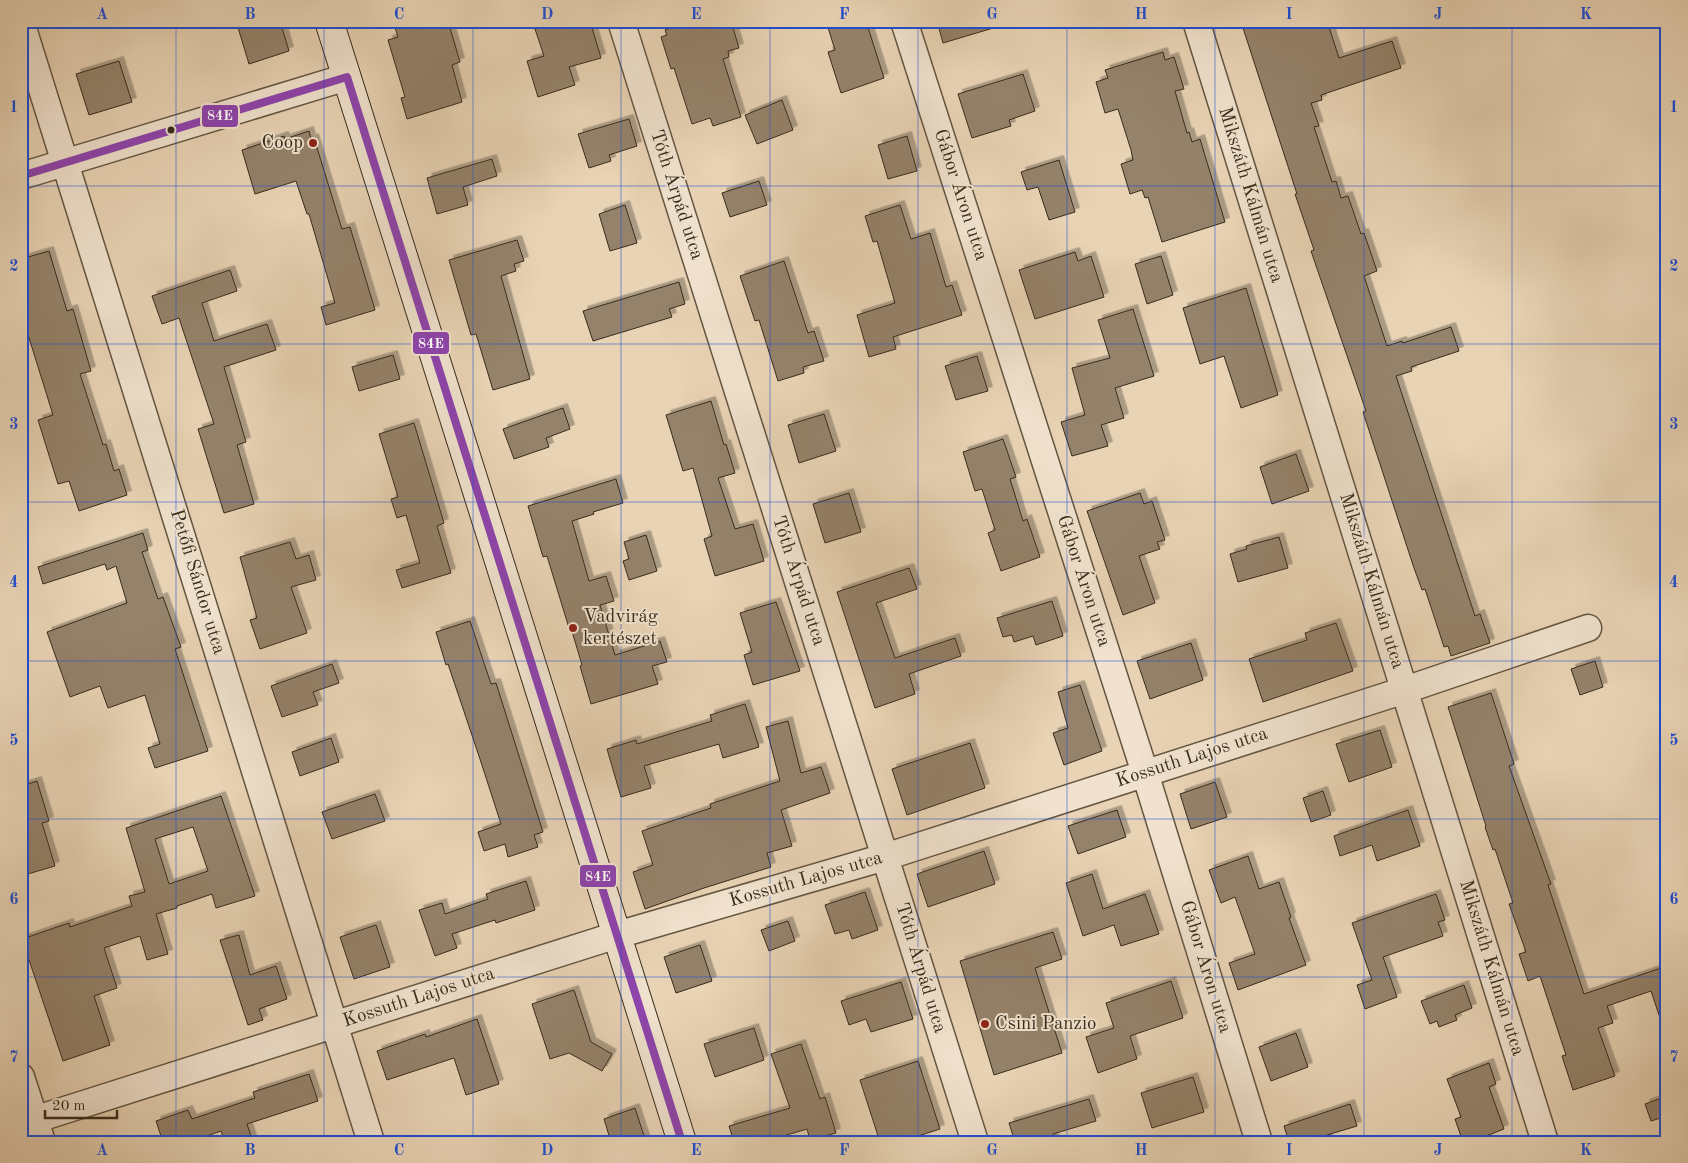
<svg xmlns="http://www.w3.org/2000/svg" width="1688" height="1163" viewBox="0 0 1688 1163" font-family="'Old Standard TT',serif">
  <defs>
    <filter id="shadow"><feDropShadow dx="4.5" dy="-4.5" stdDeviation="0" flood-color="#0004"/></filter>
  </defs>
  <rect width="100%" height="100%" fill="#e8d3b4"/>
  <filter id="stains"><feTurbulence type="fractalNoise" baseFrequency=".004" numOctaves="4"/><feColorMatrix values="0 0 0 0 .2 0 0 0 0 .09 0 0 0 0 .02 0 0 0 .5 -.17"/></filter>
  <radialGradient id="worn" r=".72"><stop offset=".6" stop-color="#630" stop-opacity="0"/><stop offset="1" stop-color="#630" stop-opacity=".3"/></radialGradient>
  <path fill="#94826b" stroke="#382b1b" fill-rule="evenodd" filter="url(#shadow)" d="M236 21H280L289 51 249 64Z
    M393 21H448L460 62 452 65 462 102 407 119 401 98 405 97 388 40 398 37Z
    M560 21H590L601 58 569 67 575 85 538 97 527 61 544 56 535 29Z
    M691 21H731L739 48 728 51 729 57 723 59 741 117 713 126 710 118 692 124 674 68 671 69 661 37 667 35 665 30Z
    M826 21H866L884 78 841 93 828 52 835 50Z
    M937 21H999L1000 26 943 43Z
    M1264 21H1327L1339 58 1392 41 1401 68 1321 95 1322 100 1311 103 1319 126 1314 127 1332 182 1336 181 1341 198 1348 196 1361 234 1364 233 1377 271 1364 276 1387 346 1402 341 1403 343 1451 327 1459 351 1411 367 1412 371 1396 376 1475 616 1480 614 1490 643 1451 656 1448 646 1444 647 1425 589 1422 590 1414 568 1363 412 1366 411 1311 251 1314 250 1295 194H1297L1243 28Z
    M1163 52 1165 60 1174 57 1184 89 1175 91 1187 133 1189 132 1192 142 1200 139 1225 222 1162 242 1148 197 1145 198 1142 190 1130 194 1121 164 1133 160 1131 150 1118 109 1105 113 1096 82 1108 78 1105 70Z
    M119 61 132 102 89 115 76 74Z
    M1023 74 1035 111 1009 120 1011 126 972 138 958 94Z
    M782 100 793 130 757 144 745 115Z
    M629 119 637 146 609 155 611 161 589 168 578 134Z
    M309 131 311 139 314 138 342 229 350 227 375 310 326 325 321 307 335 303 309 214H307L296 181 255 194 242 150 284 136 285 139Z
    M907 136 917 171 888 179 878 145Z
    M492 159 497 176 463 187 468 205 437 214 427 178Z
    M1059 160 1075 212 1049 220 1038 187 1027 190 1021 172Z
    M759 181 767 205 730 217 722 193Z
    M625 205 637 243 610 251 599 214Z
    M900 205 911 239 930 233 946 287 952 285 962 315 893 337 896 349 869 357 857 315 895 303 877 241 873 242 865 216Z
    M517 240 524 261 514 264 516 271 501 276 530 379 493 390 476 334 471 335 449 260Z
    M49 251 67 311 73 309 91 371 80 374 103 445 106 444 114 471 119 469 127 495 79 511 69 481 58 484 38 420 53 415 21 312V259Z
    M1075 252 1078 261 1091 256 1104 297 1035 319 1019 270Z
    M1161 256 1173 295 1147 304 1135 264Z
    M784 261 808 333 814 331 824 361 803 367 804 373 778 381 759 320 755 321 740 276Z
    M230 270 237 291 202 303 214 341 267 324 276 350 224 367 246 442 237 445 254 504 224 513 198 429 214 424 179 318 162 324 152 296Z
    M679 282 685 304 669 309 672 317 593 341 583 311Z
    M1246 288 1278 395 1241 408 1224 356 1200 364 1183 308Z
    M1133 309 1154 376 1115 388 1124 418 1101 425 1108 446 1072 456 1061 422 1085 415 1072 368 1110 358 1098 320Z
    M393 355 400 379 359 391 352 367Z
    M977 356 988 391 956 400 945 366Z
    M711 401 724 445 726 444 735 473 718 478 735 529 753 524 764 561 715 576 704 539 712 536 693 468 683 471 666 415Z
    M563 408 570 429 546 438 549 447 514 459 503 429Z
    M824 414 836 451 799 463 788 425Z
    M414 423 444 523 437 526 451 573 402 588 396 570 420 563 406 515 397 518 391 499 398 497 379 434Z
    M1003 439 1016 477 1010 479 1023 521 1027 519 1040 557 1001 571 988 533 995 530 982 489 975 491 963 452Z
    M1296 454 1309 491 1272 504 1260 467Z
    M616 479 623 503 593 512 594 514 572 521 589 581 606 576 614 601 600 605 615 655 660 641 667 662 652 666 658 684 591 704 580 666 582 665 571 628H569L547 556 543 557 528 506Z
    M849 493 861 532 825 543 813 504Z
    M1140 493 1144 504 1152 501 1165 540 1157 542 1160 549 1139 556 1155 603 1123 615 1087 511Z
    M143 533 148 550 142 552 158 599 163 597 181 647 175 649 208 751 155 768 148 748 160 744 145 695 108 708 100 686 70 697 47 632 127 603 116 566 107 570 105 564 43 584 38 567Z
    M646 535 657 571 629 580 623 561 629 559 624 542Z
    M1279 537 1288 568 1238 582 1230 554 1247 549 1246 546Z
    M290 542 296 559 309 555 316 580 291 587 307 633 260 649 250 620 257 618 240 557Z
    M909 568 917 589 876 603 895 658 955 638 961 656 909 674 915 694 875 708 837 592Z
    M1052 601 1063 636 1036 645 1033 636 1014 642 1012 635 1003 637 997 618Z
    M776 602 800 671 753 685 744 655 752 652 740 613Z
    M470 621 491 684 496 683 543 832 534 835 538 847 508 857 505 844 484 851 478 832 501 824 480 759 448 664 446 665 436 632Z
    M1336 623 1353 671 1263 702 1249 659 1307 640 1305 633Z
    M1191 643 1203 680 1150 699 1137 661Z
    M1595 661 1603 687 1580 695 1571 669Z
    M332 664 339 683 313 692 318 705 282 717 271 686Z
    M1080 685 1102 751 1064 765 1053 733 1068 728 1058 692Z
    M1491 693 1514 764 1509 766 1551 884 1548 885 1584 994 1667 966V1026L1663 1027 1651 991 1607 1006 1613 1023 1598 1028 1615 1076 1573 1090 1562 1056 1566 1055 1540 976 1528 981 1519 954 1526 952 1509 904 1513 903 1495 849 1493 850 1485 827 1486 826 1448 707Z
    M745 704 759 747 723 758 719 744 644 766 651 788 621 797 607 749 636 740 637 744 712 721 710 715Z
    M788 721 801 773 821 767 830 793 781 810 792 846 767 853 771 867 704 888 645 909 633 872 653 865 642 831 711 808 710 804 780 781 766 727Z
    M1380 730 1392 767 1349 782 1336 744Z
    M331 738 339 762 300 776 292 752Z
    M970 743 985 788 907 815 892 769Z
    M37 781 49 821 42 823 55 866 21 876V786Z
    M1215 782 1227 817 1191 829 1180 794Z
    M1323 791 1331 815 1311 822 1303 798Z
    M375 794 385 821 332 839 322 812Z
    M221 796 255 896 216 908 212 894 177 906V908L156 914 168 954 147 960 140 936 104 948 117 988 94 996 110 1045 63 1061 22 939 69 923 70 927 132 906 129 896 145 892 126 828ZM193 827 208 871 169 884 155 839Z
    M1117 810 1126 837 1078 854 1068 826Z
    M1408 810 1420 846 1377 861 1372 845 1340 856 1334 836Z
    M984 851 995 884 928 907 917 874Z
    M1248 856 1259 889 1279 882 1291 917 1289 918 1306 965 1238 990 1229 963 1255 954 1235 897 1221 903 1209 870Z
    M1092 874 1103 909 1145 894 1159 934 1121 946 1114 925 1083 936 1066 883Z
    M526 881 535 910 496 923 495 920 452 934 457 948 435 956 419 910 442 903 445 914 488 899 486 894Z
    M865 892 878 930 852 939 849 930 835 934 825 905Z
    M1436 894 1445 920 1438 922 1443 936 1383 957 1397 997 1365 1009 1357 985 1372 980 1352 923Z
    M788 921 795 941 769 951 761 930Z
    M376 925 390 967 354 979 340 937Z
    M1053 932 1062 959 1035 968 1062 1053 994 1075 960 961Z
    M239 935 250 975 276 966 287 999 259 1009 263 1020 248 1025 220 940Z
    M700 945 712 981 676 993 664 957Z
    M1171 981 1183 1018 1130 1036 1137 1059 1098 1073 1086 1037 1114 1028 1106 1003Z
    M901 982 913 1019 871 1032 866 1019 849 1025 841 1001Z
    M1464 985 1472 1008 1455 1015 1457 1020 1439 1027 1437 1021 1430 1024 1421 1001Z
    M574 990 591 1042 612 1054 602 1071 569 1053 550 1059 532 1004Z
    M477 1019 499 1084 466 1095 454 1058 387 1080 377 1051 425 1034 426 1037Z
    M754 1028 764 1060 715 1077 704 1044Z
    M1296 1033 1308 1067 1271 1081 1259 1047Z
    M801 1044 820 1099 825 1097 836 1133 810 1140 807 1129 763 1142H734L729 1126 790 1108 771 1054Z
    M918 1061 940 1129 915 1137 916 1142H880L860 1080Z
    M1489 1063 1496 1084 1489 1087 1504 1129 1471 1142H1463L1455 1119 1461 1117 1447 1079Z
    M309 1074 318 1101 247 1124 253 1142H225L221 1131 190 1142H163L156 1121 188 1110 192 1119 255 1098 253 1092Z
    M1193 1077 1204 1112 1152 1128 1141 1093Z
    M1667 1096V1116L1651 1121 1645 1104Z
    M1089 1099 1096 1121 1053 1134 1055 1142H1015L1009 1123Z
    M1350 1104 1357 1126 1327 1135 1329 1142H1289L1284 1126Z
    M635 1108 646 1142H611L604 1119Z"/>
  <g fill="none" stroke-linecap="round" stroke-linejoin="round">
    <g stroke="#645541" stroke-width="29">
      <path id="minor" d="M621 21 975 1142
        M904 21 1145 773 1259 1142
        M1196 21 1545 1142
        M21 22 371 1142
        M21 176 347 77
        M21 1077 42 1142
        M21 1124 617 935 885 857 1405 690 1588 628"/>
    </g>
    <g stroke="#382b1b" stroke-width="30">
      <path id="secondary" d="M329 21 682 1142"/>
    </g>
    <use href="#minor" stroke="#f0e2ce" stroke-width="26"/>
    <use href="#secondary" stroke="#f0e2ce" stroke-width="28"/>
    <g stroke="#f0e2ce" stroke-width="11">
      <path id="bus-1" d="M347 77 682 1142
        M21 176 347 77"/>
    </g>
    <use href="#bus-1" stroke="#8e44ad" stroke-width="8"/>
  </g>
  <path fill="none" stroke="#1d4ed8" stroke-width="1" stroke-opacity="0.55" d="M176 21V1142M324 21V1142M473 21V1142M621 21V1142M770 21V1142M918 21V1142M1067 21V1142M1215 21V1142M1364 21V1142M1512 21V1142M21 186H1667M21 344H1667M21 502H1667M21 661H1667M21 819H1667M21 977H1667"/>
  <circle fill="#382b1b" stroke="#f0e2ce" stroke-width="2" cx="171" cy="130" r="4.5"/>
  <g fill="#8f2418" stroke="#f0e2ce" stroke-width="2">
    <circle cx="313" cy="143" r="5"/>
    <circle cx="573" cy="628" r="5"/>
    <circle cx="985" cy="1024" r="5"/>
  </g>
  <g text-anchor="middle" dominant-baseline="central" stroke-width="4" stroke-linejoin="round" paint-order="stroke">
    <g font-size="19" fill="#382b1b" stroke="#f0e2ce" text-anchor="start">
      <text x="303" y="143" text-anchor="end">Coop</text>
      <text x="583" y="617">Vadvirág<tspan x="583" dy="22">kertészet</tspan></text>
      <text x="995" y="1024">Csini Panzio</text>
    </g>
    <g font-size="19" fill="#382b1b" stroke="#f0e2ce">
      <text transform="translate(676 195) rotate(72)">Tóth Árpád utca</text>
      <text transform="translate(960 195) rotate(72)">Gábor Áron utca</text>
      <text transform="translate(1250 195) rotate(73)">Mikszáth Kálmán utca</text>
      <text transform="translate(798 581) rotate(72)">Tóth Árpád utca</text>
      <text transform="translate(1083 581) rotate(72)">Gábor Áron utca</text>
      <text transform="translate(1371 581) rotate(73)">Mikszáth Kálmán utca</text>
      <text transform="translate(197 582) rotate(73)">Petőfi Sándor utca</text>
      <text transform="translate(1192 758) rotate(-18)">Kossuth Lajos utca</text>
      <text transform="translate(806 880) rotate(-16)">Kossuth Lajos utca</text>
      <text transform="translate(1205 967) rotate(73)">Gábor Áron utca</text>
      <text transform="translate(920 968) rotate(73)">Tóth Árpád utca</text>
      <text transform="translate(1491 968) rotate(73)">Mikszáth Kálmán utca</text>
      <text transform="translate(419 998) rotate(-18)">Kossuth Lajos utca</text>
    </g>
  </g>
  <g stroke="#f0e2ce" stroke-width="2">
    <rect x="201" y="104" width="38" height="24" rx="5" fill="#8e44ad"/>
    <rect x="412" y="331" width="38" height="24" rx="5" fill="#8e44ad"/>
    <rect x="579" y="864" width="38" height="24" rx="5" fill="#8e44ad"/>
  </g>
  <g font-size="14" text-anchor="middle" font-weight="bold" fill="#fff">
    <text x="220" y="120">84E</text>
    <text x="431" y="348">84E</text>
    <text x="598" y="881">84E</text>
  </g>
  <rect width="1688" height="1163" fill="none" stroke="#e8d3b4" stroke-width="55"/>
  <path d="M45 1110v8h72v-8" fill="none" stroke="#382b1b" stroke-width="2.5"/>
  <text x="52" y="1110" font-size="15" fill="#382b1b" stroke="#f0e2ce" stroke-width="4" paint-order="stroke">20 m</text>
  <rect x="28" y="28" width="1632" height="1108" fill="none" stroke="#1d4ed8" stroke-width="2"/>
  <g font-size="16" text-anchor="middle" font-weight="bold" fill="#1d4ed8">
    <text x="102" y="19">A</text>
    <text x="250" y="19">B</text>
    <text x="399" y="19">C</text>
    <text x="547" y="19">D</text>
    <text x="696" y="19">E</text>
    <text x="844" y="19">F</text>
    <text x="992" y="19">G</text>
    <text x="1141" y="19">H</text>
    <text x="1289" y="19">I</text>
    <text x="1438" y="19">J</text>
    <text x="1586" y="19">K</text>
    <text x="14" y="112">1</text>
    <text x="1674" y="112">1</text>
    <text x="14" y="271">2</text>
    <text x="1674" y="271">2</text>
    <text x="14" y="429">3</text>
    <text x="1674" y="429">3</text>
    <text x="14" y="587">4</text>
    <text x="1674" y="587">4</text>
    <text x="14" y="745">5</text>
    <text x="1674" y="745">5</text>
    <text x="14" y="904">6</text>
    <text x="1674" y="904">6</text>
    <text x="14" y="1062">7</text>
    <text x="1674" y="1062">7</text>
    <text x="102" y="1155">A</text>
    <text x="250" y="1155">B</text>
    <text x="399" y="1155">C</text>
    <text x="547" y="1155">D</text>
    <text x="696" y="1155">E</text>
    <text x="844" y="1155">F</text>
    <text x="992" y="1155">G</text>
    <text x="1141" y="1155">H</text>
    <text x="1289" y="1155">I</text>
    <text x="1438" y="1155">J</text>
    <text x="1586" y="1155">K</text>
  </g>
  <rect width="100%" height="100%" filter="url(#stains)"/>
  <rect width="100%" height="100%" fill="url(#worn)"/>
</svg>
